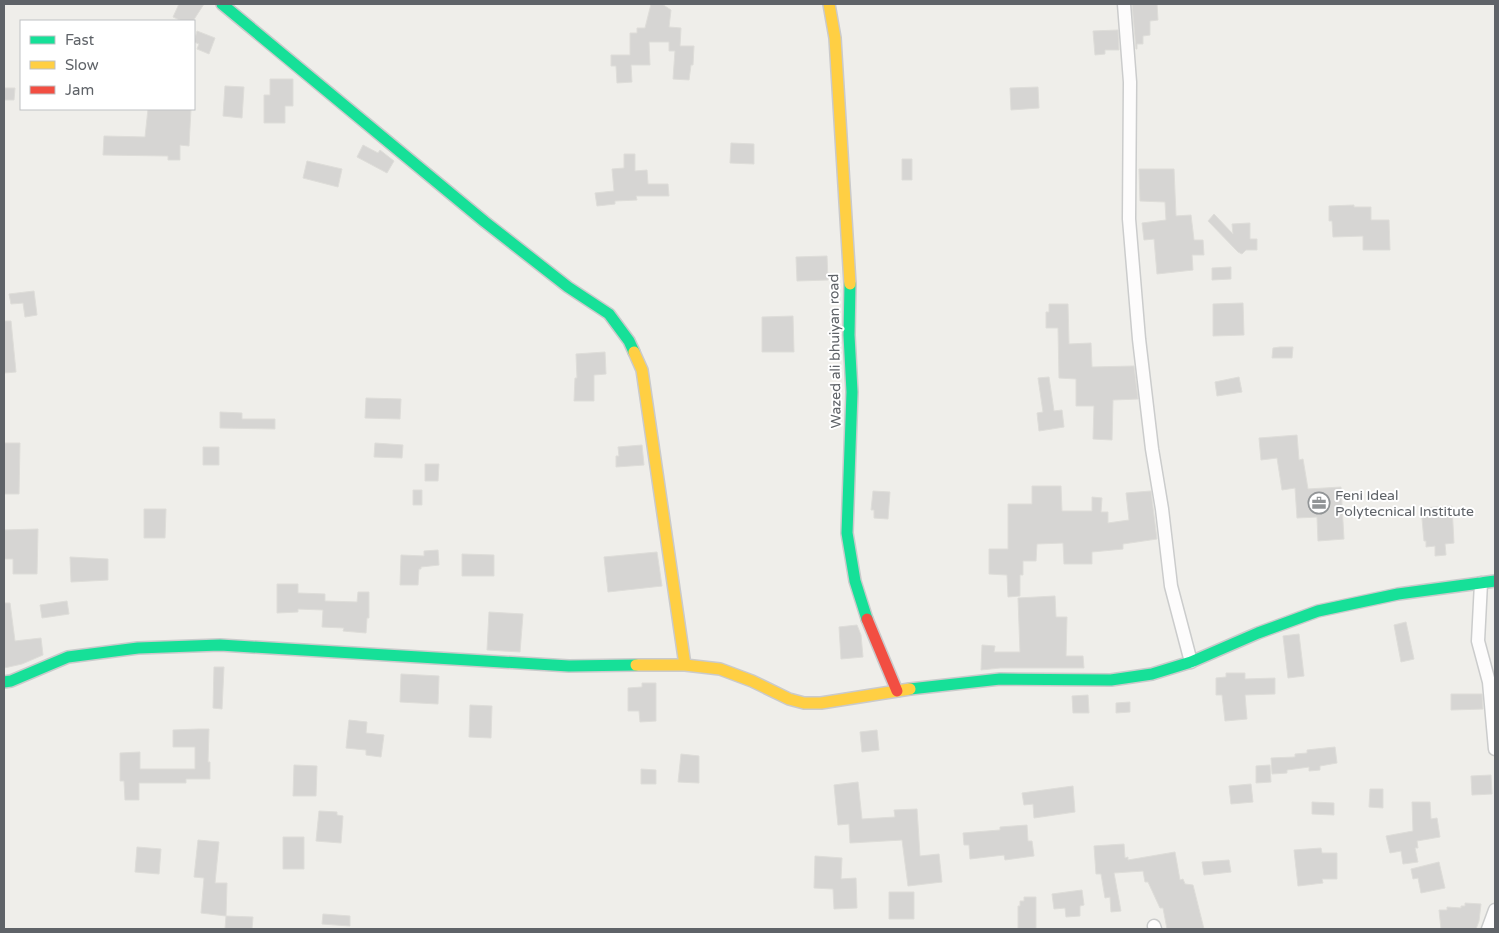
<svg xmlns="http://www.w3.org/2000/svg" width="1499" height="933" viewBox="0 0 1499 933" font-family="'Varela Round',sans-serif">
  <rect width="100%" height="100%" fill="#efeeea"/>
  <path fill="#d6d5d3" stroke="#deddd9" d="M179 4H204L193 21H182L173 17Z
    M651 4H662L671 10 669 27 681 28 680 46H694L693 65H691L689 80 673 79 675 51H669V42H649L650 65H631L632 82 617 83 616 66H611V55H630V33H637V28H645Z
    M1132 4H1157L1158 20 1150 21V35L1143 36V44H1137V49H1136Z
    M1118 30 1119 50H1105V54L1095 55 1093 31Z
    M197 31 215 38 209 54 197 49 199 44 194 42Z
    M270 79H293V106H285V123H264V95H270Z
    M225 86 244 87 242 118 223 116Z
    M1038 87 1039 108 1011 110 1010 88Z
    M4 88H15L14 100H4Z
    M148 109H191L189 146 180 145V160H168V156L103 155 104 136 145 137Z
    M731 143 754 144V164L730 163Z
    M363 145 378 153 380 150 394 161 387 173 357 157Z
    M624 154H635V171L647 170 648 184H668L669 196H636L637 200 615 201V204L597 206 595 193 614 191 612 169 624 168Z
    M902 159H912V180H902Z
    M307 161 342 169 338 187 303 178Z
    M1139 169H1174L1176 216 1191 215 1194 240H1203L1204 255H1192L1193 270 1157 274 1154 239 1144 240 1142 223 1166 220 1165 202 1140 201Z
    M1354 205V207H1371V220H1389L1390 250H1363V236L1333 237 1332 221H1329V206Z
    M1214 214 1233 234 1232 224 1250 223V239H1257V250H1246L1242 254 1238 252 1208 221Z
    M827 256 828 280 797 281 796 257Z
    M1231 267V279L1212 280V268Z
    M34 291 37 315 25 317 23 303 11 304 9 294Z
    M1243 303 1244 335 1213 336V304Z
    M1049 304H1068L1069 344 1091 343 1092 367 1134 366 1138 399 1113 400 1112 440 1093 439 1094 406H1076V379L1059 378 1058 328H1046V312H1049Z
    M793 316 794 352H762V317Z
    M4 321H11L16 372 4 373Z
    M1280 347H1293L1292 358H1272L1273 348Z
    M605 352 606 374 594 375V401H574L575 378H577L576 354Z
    M1049 377 1054 411 1062 410 1064 427 1039 431 1037 413 1043 412 1038 378Z
    M1239 377 1242 392 1217 396 1215 382Z
    M366 398 401 399 400 419 365 418Z
    M220 412 242 413V419H275V429L220 428Z
    M1297 435 1299 460 1303 459 1308 489 1341 487 1344 539 1318 541 1317 517 1297 518 1295 488 1282 490 1277 458 1261 460 1259 438Z
    M4 443H20L19 494H4Z
    M375 443 403 445 402 458 374 457Z
    M642 445 644 465 616 467V456H619L618 447Z
    M203 447H219V465H203Z
    M425 464H439L438 481H425Z
    M1032 486H1061L1062 511H1092V497L1102 498 1101 512H1108V523L1129 520 1126 493 1151 491 1157 539 1123 544V549L1092 552V564H1064L1063 543 1037 544 1036 561H1023V575H1020V596L1008 597 1007 575 989 574V549H1008V504H1032Z
    M413 490H422V505H413Z
    M873 491 890 492 888 519 874 518V510H871Z
    M1452 506 1454 543 1445 544 1446 555 1435 556V546L1426 547V541H1424L1421 508Z
    M144 509H166L165 538H144Z
    M38 529 37 574H13V559H4V530Z
    M438 550 439 565 421 567V569H419L418 585H400L401 555 424 556V551Z
    M657 552 662 586 608 592 604 557Z
    M462 554 494 555V576H462Z
    M70 557 108 559V580L71 582Z
    M277 584H298V593L325 594V601L357 602 358 592H369V618H367L366 633 343 631 344 628 322 627 323 610 298 609V612L277 613Z
    M1055 596 1056 617H1067L1066 656H1083L1084 668H1000L981 670 982 645 995 646 994 652H1020L1018 598Z
    M67 601 69 614 42 618 40 605Z
    M4 603H10L15 641 41 638 43 655 22 664 4 668Z
    M489 612 523 614 520 652 487 650Z
    M1406 622 1414 659 1401 662 1394 625Z
    M857 625 861 635 863 657 841 659 839 627Z
    M1299 634 1304 676 1288 678 1283 636Z
    M214 667H224L222 709 213 708Z
    M1226 673H1245V679L1275 678V694L1245 695 1247 719 1225 721 1222 695H1216V678L1226 677Z
    M401 674 439 676 438 704 400 702Z
    M642 683H656V721L640 722 639 711H628V688L642 687Z
    M1451 694H1482L1483 709 1451 710Z
    M1088 695 1089 713H1073L1072 696Z
    M1130 702V712L1116 713V703Z
    M470 705 492 706 491 738 469 737Z
    M349 720 367 722 366 733 384 735 381 757 366 755V750L346 748Z
    M199 729H209L208 762H210V779H186V783H139V800H125L124 781H120V753L140 752V769H195V747H173V730Z
    M877 730 879 750 862 752 860 732Z
    M1335 747 1337 763 1320 766V770L1309 771V767L1287 770V773L1272 774 1271 758 1295 757V754L1307 753V750Z
    M681 754 699 756V783L678 782Z
    M294 765 317 766 316 796H293Z
    M1270 765 1271 782 1256 783V766Z
    M641 769 656 770V784H641Z
    M1491 775 1492 794 1472 795 1471 776Z
    M858 782 862 819 895 817 894 810 917 809 920 856 939 854 942 882 908 886 902 840 850 843 849 824 838 825 834 785Z
    M1251 784 1253 802 1231 804 1229 786Z
    M1073 786 1075 812 1034 818 1033 804 1024 805 1022 793Z
    M1370 789H1383V808L1369 807Z
    M1312 802 1334 803V815L1312 814Z
    M1412 802H1430L1431 819 1437 818 1440 837 1417 841 1418 848H1415L1418 862 1403 864 1401 851 1390 853 1386 836 1413 831Z
    M319 811 337 812V815L343 816 341 843 316 841Z
    M1027 825 1028 841H1032L1034 856 1005 860 1004 855 970 859 969 845H964L963 833 1000 830V827Z
    M283 837H304V869H283Z
    M198 840 219 842 215 883H227L226 916 201 913 204 878 194 877Z
    M1124 844 1125 858 1128 857V860L1175 852 1180 880 1183 879 1185 884 1193 885 1204 929H1167L1163 908H1160L1148 882H1145L1143 871 1114 873 1121 911 1111 912 1110 897 1105 898 1101 874H1096L1094 846Z
    M137 847 161 849 159 874 135 872Z
    M1321 848 1322 853H1337V879H1322L1323 883 1298 886 1294 850Z
    M815 856 842 858 841 879 856 878 857 908 834 909 833 889 814 888Z
    M1229 860 1231 872 1204 875 1202 862Z
    M1439 862 1445 888 1421 893 1418 878 1413 879 1411 869Z
    M1082 890 1084 905 1080 906V916L1066 917 1065 908 1054 909 1052 894Z
    M889 892H914V919H889Z
    M1024 897H1036V929H1018V906H1020V901H1024Z
    M1465 903 1481 904 1479 921 1476 929H1441L1439 910H1447V907L1461 908V906H1465Z
    M323 914 350 916V926L322 924Z
    M226 916 253 917 252 929H225Z"/>
  <g fill="none" stroke-linecap="round" stroke-linejoin="round">
    <g stroke="#cbcccc" stroke-width="15">
      <path id="street" d="M1124 4 1130 82 1129 219 1139 339 1152 449 1162 509 1171 586 1191 662
        M1481 583 1478 641 1489 682 1495 749
        M1154 926 1155 929
        M1488 929 1495 910"/>
    </g>
    <g stroke="#cacacb" stroke-width="14">
      <path id="fast" d="M222 4 485 222 568 287 609 314 629 341 634 352
        M850 284 849 335 852 392 847 533 855 581 867 619
        M4 682 11 681 68 657 138 648 220 645 569 666 636 665
        M910 689 1000 679 1111 680 1152 674 1191 662 1258 633 1318 611 1398 594 1495 581"/>
    </g>
    <g stroke="#cacacb" stroke-width="14">
      <path id="slow" d="M829 4 835 38 850 284
        M634 352 642 370 685 665
        M636 665H685L720 669 752 681 789 699 804 703H821L910 689"/>
    </g>
    <g stroke="#cacacb" stroke-width="14">
      <path id="jam" d="M867 619 897 691"/>
    </g>
    <use href="#street" stroke="#fdfcfc" stroke-width="12"/>
    <use href="#fast" stroke="#16e098" stroke-width="11"/>
    <use href="#slow" stroke="#ffcf43" stroke-width="11"/>
    <use href="#jam" stroke="#f24e42" stroke-width="11"/>
  </g>
  <defs>
    <g id="office-ring" transform="scale(1.125)"><circle r="9.5" fill="#fff" stroke="#919496" stroke-width="1.5"/><path d="M-6-3h4V-5.5h4V-3h4V5H-6ZM-1-4.5V-3h2v-1.5ZM-6 0V1H6V0Z" fill="#919496"/></g>
  </defs>
  <g fill-rule="evenodd">
    <use href="#office-ring" x="1319" y="503"/>
  </g>
  <g text-anchor="middle" dominant-baseline="central" stroke-width="4" stroke-linejoin="round" paint-order="stroke">
    <g font-size="14" fill="#5f6368" stroke="#fff">
      <text transform="translate(835 351) rotate(-91)">Wazed ali bhuiyan road</text>
    </g>
    <g font-size="14" fill="#5f6368" stroke="#fff" text-anchor="start">
      <text x="1335" y="495">Feni Ideal<tspan x="1335" dy="16">Polytecnical Institute</tspan></text>
    </g>
  </g>
  <rect width="1499" height="933" fill="none" stroke="#5f6368" stroke-width="10"/>
  <rect x="20" y="20" width="175" height="90" fill="#ffffff" stroke="#bfc1c3"/>
  <rect x="30" y="36" width="25" height="8" fill="#16e098" stroke="#bfc1c3"/>
  <text x="65" y="45" font-size="15" fill="#5f6368">Fast</text>
  <rect x="30" y="61" width="25" height="8" fill="#ffcf43" stroke="#bfc1c3"/>
  <text x="65" y="70" font-size="15" fill="#5f6368">Slow</text>
  <rect x="30" y="86" width="25" height="8" fill="#f24e42" stroke="#bfc1c3"/>
  <text x="65" y="95" font-size="15" fill="#5f6368">Jam</text>
</svg>
